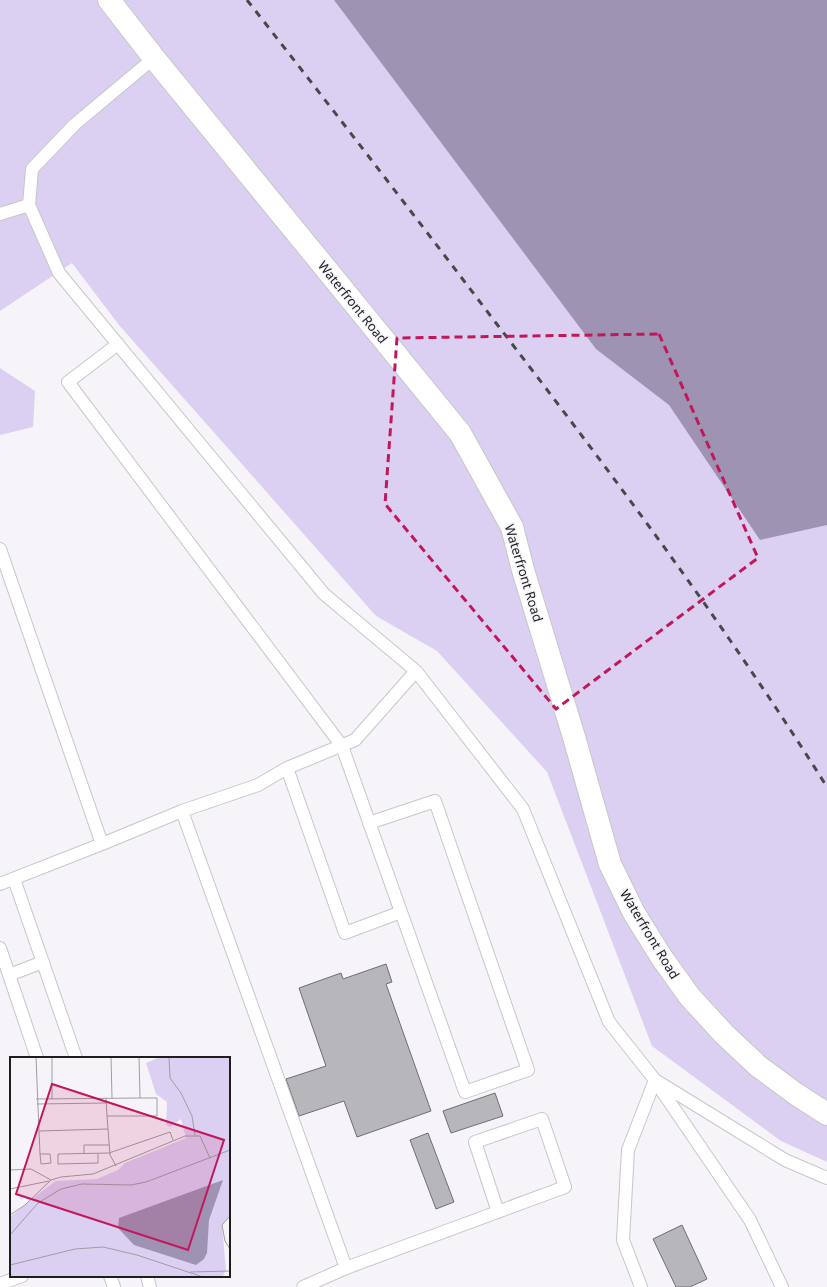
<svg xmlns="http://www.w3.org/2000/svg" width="827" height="1287" viewBox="0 0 827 1287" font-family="'Noto Sans',sans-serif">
  <rect width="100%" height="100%" fill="#f6f4f9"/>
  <path fill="#dbd0f2" d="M0 0H827V1162L781 1141 652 1046 547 772 437 651 376 616 119 325 72 263 0 311Z
    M0 368 35 391 33 427 0 435Z"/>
  <path fill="#9e93b3" d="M334 0H827V525L760 540 669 405 596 349Z"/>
  <path fill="#b7b6ba" stroke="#6f6e72" d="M386 964 392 982 386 984 431 1111 357 1137 344 1101 299 1116 286 1079 326 1066 299 988 341 973 343 979Z
    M495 1093 503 1116 451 1133 443 1111Z
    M428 1133 454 1202 436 1209 410 1140Z
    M682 1225 707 1279 690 1287H676L653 1239Z"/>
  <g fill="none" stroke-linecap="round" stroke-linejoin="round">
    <g stroke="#c7c6ca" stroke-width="14">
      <path id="lane" d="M154 58 75 124 32 169 29 205 59 273 324 594 416 671 523 809 609 1022 655 1080 785 1160 827 1178
        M0 214 29 205
        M118 344 68 382 342 746 465 1092 528 1070 435 801 369 823
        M0 549 102 844 0 884
        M287 768 345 933 401 912
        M102 844 182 811
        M14 879 76 1058
        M0 948 37 1058
        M9 975 43 962
        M658 1085 750 1220 782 1287
        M346 1268 565 1187 542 1119 475 1142 498 1212
        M110 1276 114 1287
        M147 1276 150 1287
        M0 1284 22 1276
        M303 1287 346 1268 182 811 258 785 287 768 355 740 416 671
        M641 1287 623 1240 628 1150 655 1080"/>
    </g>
    <g stroke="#c7c6ca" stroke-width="24">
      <path id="secondary" d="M109 0 154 58 460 433 512 527 523 570 574 737 610 864 634 913 662 958 690 997 724 1034 758 1066 796 1094 827 1114"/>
    </g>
    <use href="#lane" stroke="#fff" stroke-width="12"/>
    <use href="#secondary" stroke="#fff" stroke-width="22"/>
    <path stroke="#484849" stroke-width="3" stroke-dasharray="7 7" stroke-linecap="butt" d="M247 0C331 107 414 215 496 323 612 474 726 626 827 787"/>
  </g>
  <path fill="none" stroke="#c2185b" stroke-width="3" stroke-dasharray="8 5" stroke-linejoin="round" d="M659 334 758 558 556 709 385 504 397 338Z"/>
  <g text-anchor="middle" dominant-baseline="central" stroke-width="3" stroke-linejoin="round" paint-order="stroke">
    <g font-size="13" fill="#1e1e1f" stroke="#f6f4f9">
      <text transform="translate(353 302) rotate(51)">Waterfront Road</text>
      <text transform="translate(524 573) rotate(73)">Waterfront Road</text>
      <text transform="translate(650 934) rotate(59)">Waterfront Road</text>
    </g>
  </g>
  <g transform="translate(10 1057)">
    <rect width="220" height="220" fill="#f6f4f9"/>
    <path d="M150 0H220V159L212 168 216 214 212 220H0V160L27 138 46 124 87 122 108 113 115 106 176 81 171 62 160 70 156 68 157 45 146 37 136 6Z" fill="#dbd0f2"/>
    <path d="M213 123 199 163 197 196 194 202 186 208 124 188 108 171 109 161Z" fill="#9e93b3"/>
    <path fill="none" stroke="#a09ea2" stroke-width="1" d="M26 0 29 74 98 72 100 98 106 109M42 0V42M101 0 102 41M159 0 160 21 171 36 182 59 185 78M96 41 97 59H147V41H130M26 42 130 41 129 0M27 47 96 46M97 59 98 72M29 74 30 97 31 107 41 106 40 97H30M88 96V106L48 107V97L99 96 160 75 163 83M74 97V88H99M0 113 21 112 41 123M0 132 39 124M0 158 15 148 41 123 51 120 83 117 175 79H190L200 101M220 159 212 168 215 184 220 192M0 178 28 146 51 132 72 127 121 128 136 125 220 93M0 208 65 192 93 190 127 198 193 220M180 215 220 214"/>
    <path fill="#c2185b" fill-opacity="0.15" stroke="#c2185b" stroke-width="2" d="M42 27 214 83 178 193 6 137Z"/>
    <rect width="220" height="220" fill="none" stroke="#1e1e1f" stroke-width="2"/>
  </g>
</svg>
